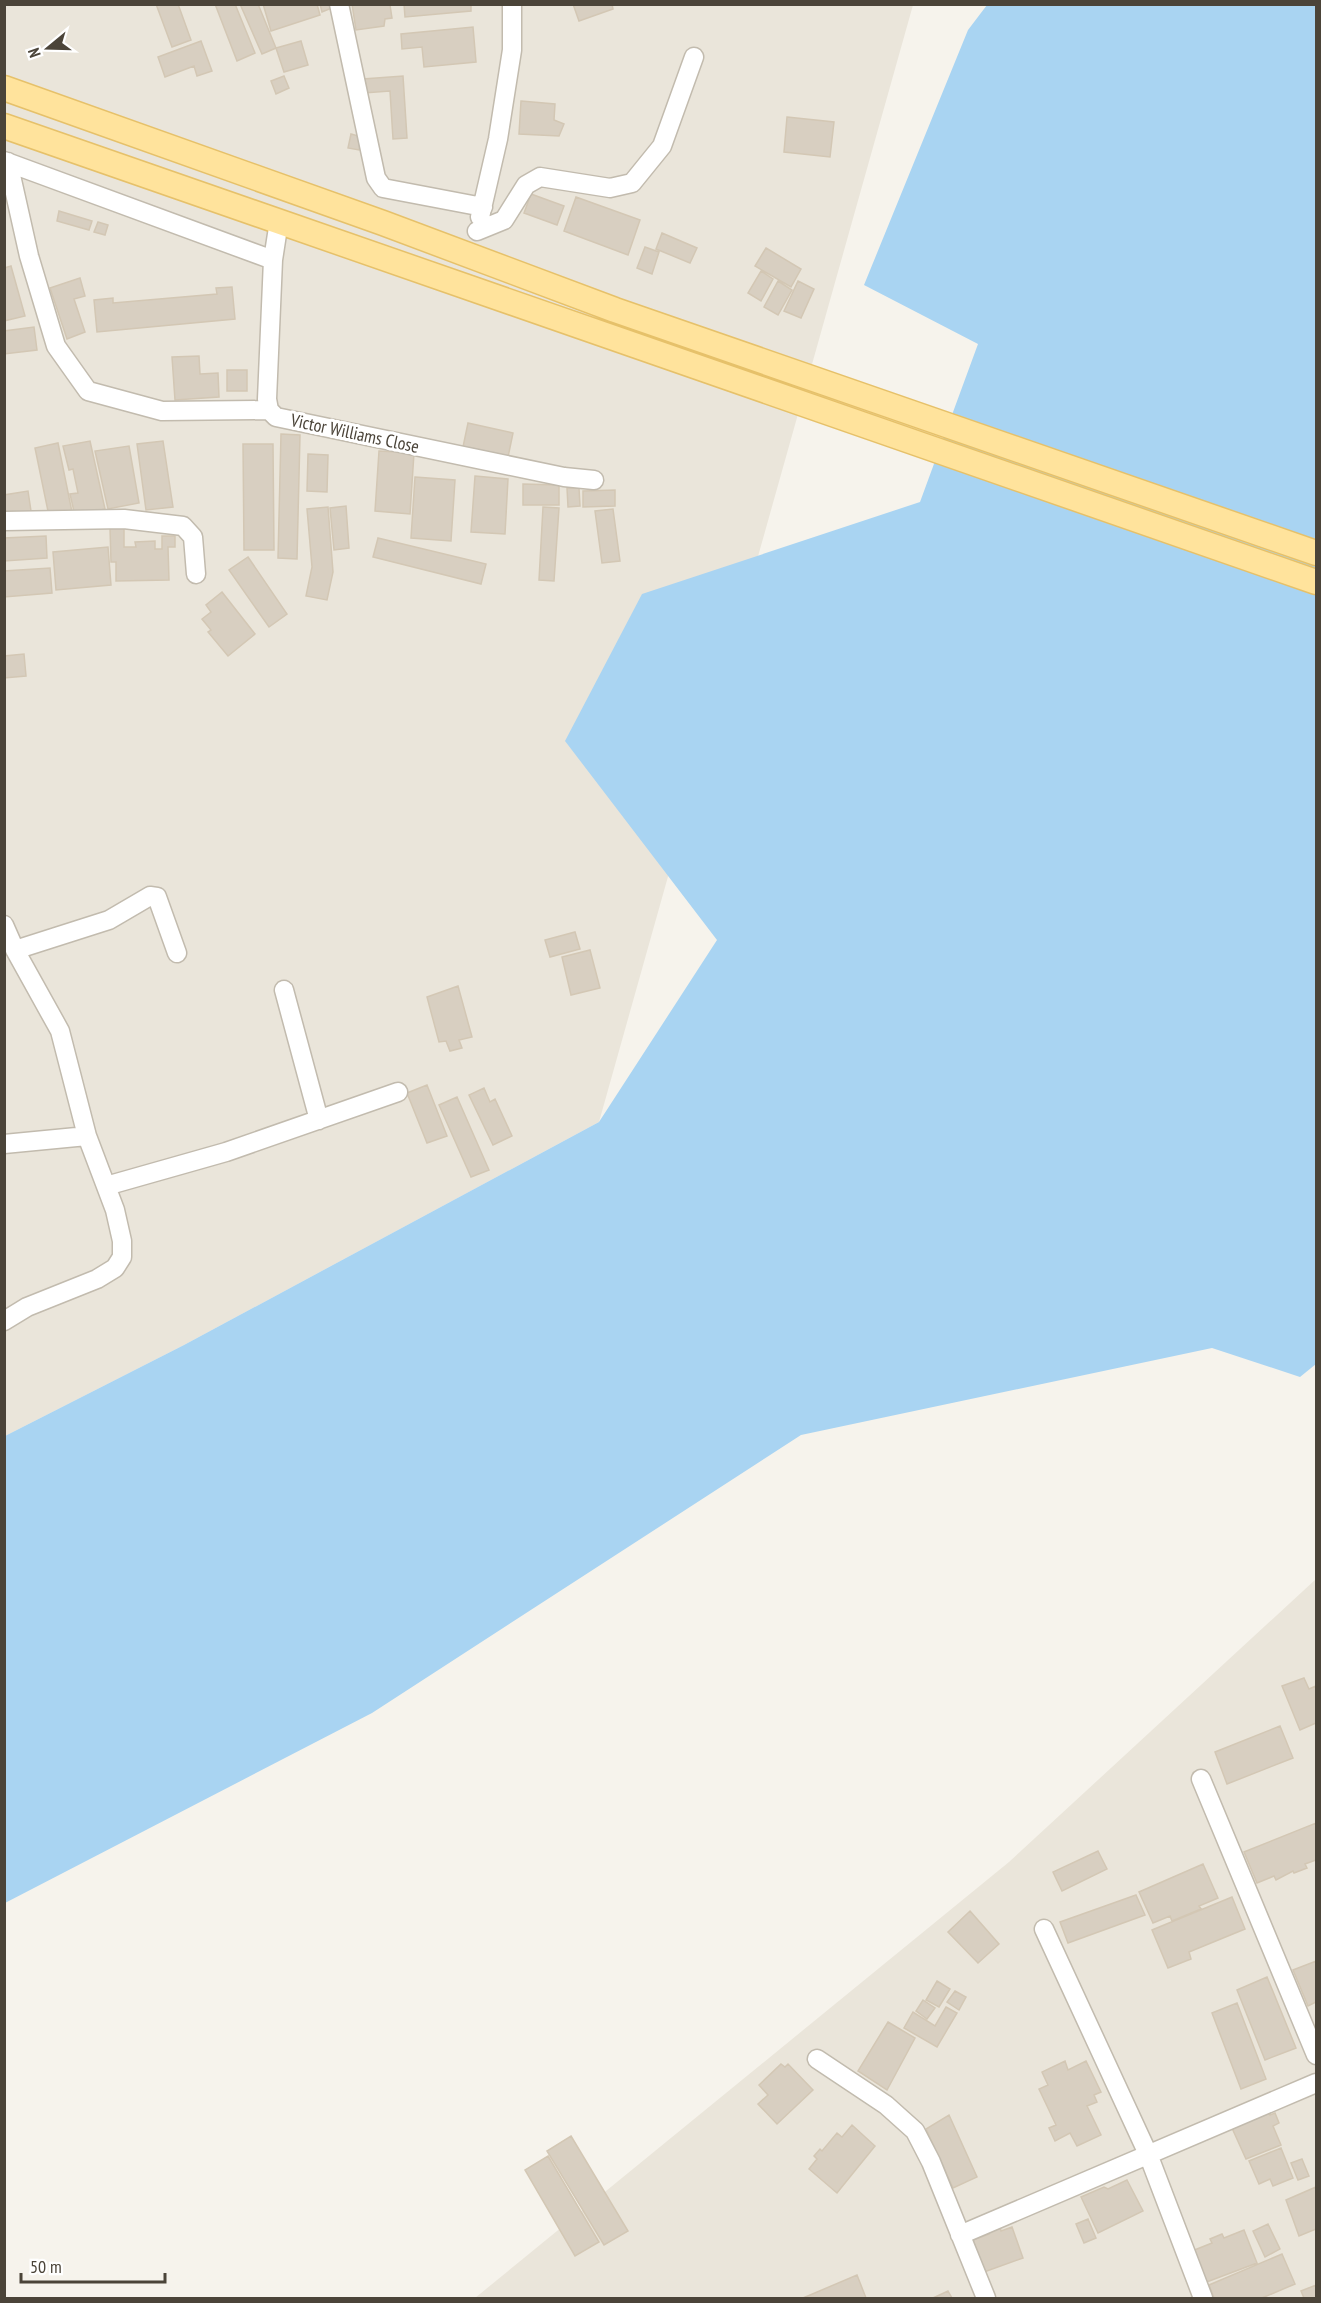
<svg xmlns="http://www.w3.org/2000/svg" width="1321" height="2303" viewBox="0 0 1321 2303" font-family="'PT Sans Narrow',sans-serif">
  <rect width="100%" height="100%" fill="#f6f3ec"/>
  <path fill="#eae5da" d="M5 5H913L599 1122 184 1345 5 1436Z
    M1316 1579V2298H475L1009 1862Z"/>
  <path fill="#a9d4f2" d="M987 5H1316V1364L1300 1377 1212 1348 801 1435 372 1713 5 1903V1436L184 1345 599 1122 717 940 565 741 642 594 920 502 978 344 864 285 968 30Z"/>
  <path fill="#d8cfc1" stroke="#d3c7b4" stroke-width="1.5" d="M156 4H178L191 40 172 47Z
    M215 4H235L255 53 237 61Z
    M240 4H258L276 48 262 54Z
    M263 4H317L320 15 271 31Z
    M320 4H333L334 7 322 12Z
    M352 4H397L390 5 392 18 385 19 384 26 356 30Z
    M404 4H471V11L405 17Z
    M573 4H612L613 9 579 21Z
    M473 27 476 62 424 67 422 47 402 49 401 34Z
    M201 41 212 71 197 76 194 66 165 77 158 57Z
    M301 41 308 65 284 72 276 48Z
    M284 76 289 88 276 94 271 81Z
    M403 76 407 138 393 139 390 91 364 93 363 79Z
    M521 101 555 104 554 120 564 124 559 136 519 134Z
    M787 117 834 122 830 157 784 152Z
    M351 134 362 137 359 150 348 148Z
    M531 194 564 206 557 225 524 213Z
    M576 197 640 220 628 255 564 231Z
    M59 211 92 221 89 230 57 221Z
    M98 222 108 225 105 235 94 232Z
    M662 233 697 248 690 263 656 249Z
    M645 247 659 252 652 274 637 268Z
    M766 248 801 269 791 287 755 266Z
    M11 266 25 316 4 321V268Z
    M761 271 773 279 761 301 748 293Z
    M80 278 85 296 74 299 85 332 67 339 50 288Z
    M778 281 792 290 778 315 764 307Z
    M798 281 814 289 801 318 784 311Z
    M232 287 235 319 97 332 94 300 113 298V303L217 294 216 288Z
    M34 327 37 350 4 354V331Z
    M199 356 200 374 218 373 219 397 175 400 172 357Z
    M227 370H247V391H227Z
    M468 423 513 433 508 457 463 447Z
    M281 434 300 435 297 559 278 558Z
    M90 441 105 509 75 516 70 494 78 493 73 469 69 470 63 446Z
    M163 441 173 507 146 510 137 444Z
    M58 443 72 512 49 516 35 448Z
    M243 444H273L274 550H244Z
    M129 446 139 503 108 509 95 451Z
    M379 451 414 453 410 514 375 511Z
    M308 454 328 455 327 492 307 491Z
    M475 476 508 479 505 534 471 532Z
    M415 477 455 480 451 541 411 538Z
    M523 484 559 485V505H523Z
    M567 488H579L580 506 568 507Z
    M615 490V506L583 507V491Z
    M28 491 31 511 4 515V495Z
    M346 506 349 548 334 550 330 508Z
    M328 507 333 572 327 600 306 596 312 567 307 509Z
    M543 507 559 508 554 581 539 580Z
    M613 509 620 561 602 563 595 511Z
    M124 527V547H136L135 542 155 541V549H162V536H175V547H168L169 580 116 581V562H111L110 528Z
    M46 536 47 558 4 561V538Z
    M378 538 486 564 481 584 373 557Z
    M108 547 111 585 56 590 53 552Z
    M248 557 287 614 269 627 229 570Z
    M50 568 52 593 4 597V571Z
    M222 592 255 634 228 656 208 632 211 630 202 619 211 612 206 605Z
    M24 654 26 676 4 678V656Z
    M575 932 580 949 550 957 545 940Z
    M590 950 600 988 571 995 562 957Z
    M458 986 472 1037 459 1040 462 1048 450 1051 446 1041 439 1042 427 997Z
    M427 1085 447 1136 427 1143 407 1093Z
    M484 1088 490 1102 495 1099 512 1136 493 1145 469 1095Z
    M457 1097 489 1170 471 1177 439 1105Z
    M1304 1678 1309 1689 1316 1686V1723L1300 1730 1282 1686Z
    M1280 1726 1293 1758 1227 1784 1215 1752Z
    M1316 1823V1860L1305 1864 1307 1868 1294 1873 1293 1871 1276 1880 1274 1876 1257 1883 1244 1852Z
    M1098 1851 1107 1869 1062 1891 1053 1872Z
    M1203 1864 1218 1898 1199 1906 1201 1909 1172 1921 1170 1916 1153 1923 1139 1892Z
    M1136 1895 1145 1915 1068 1943 1060 1922Z
    M1232 1897 1245 1929 1189 1952 1191 1959 1168 1968 1152 1930Z
    M970 1911 999 1944 978 1963 948 1932Z
    M1316 1961V2002L1308 2006 1293 1970Z
    M1267 1977 1296 2048 1265 2060 1237 1990Z
    M937 1981 950 1989 939 2007 926 2000Z
    M955 1991 966 1997 959 2010 947 2002Z
    M923 2000 935 2008 927 2019 916 2011Z
    M1237 2003 1266 2079 1241 2089 1212 2013Z
    M946 2007 957 2013 937 2047 904 2028 913 2012 935 2026Z
    M888 2022 915 2038 887 2090 858 2071Z
    M1065 2061 1068 2070 1086 2061 1101 2092 1094 2095 1097 2102 1087 2106 1101 2135 1077 2146 1070 2133 1055 2141 1049 2128 1056 2125 1039 2089 1048 2085 1042 2072Z
    M781 2064 785 2067 788 2064 813 2090 777 2124 758 2104 768 2095 759 2085Z
    M1267 2108 1270 2115 1275 2113 1279 2123 1273 2126 1281 2145 1246 2159 1232 2128Z
    M949 2115 977 2177 953 2188 926 2129Z
    M852 2125 875 2146 837 2193 809 2169 817 2159 814 2156 820 2149 822 2151 837 2133 842 2137Z
    M571 2136 628 2231 604 2245 547 2151Z
    M1281 2148 1293 2178 1273 2186 1270 2179 1259 2184 1249 2161Z
    M548 2156 599 2242 575 2256 525 2170Z
    M1302 2159 1309 2176 1298 2180 1291 2163Z
    M1127 2180 1143 2211 1098 2233 1081 2197 1104 2187 1108 2189Z
    M1316 2187V2229L1299 2236 1286 2200Z
    M1088 2219 1096 2238 1084 2243 1076 2224Z
    M1268 2224 1280 2249 1265 2257 1253 2231Z
    M1000 2227 1001 2231 1012 2227 1023 2258 984 2272 973 2240 989 2234 988 2231Z
    M1244 2230 1257 2263 1204 2283 1192 2251 1212 2243 1210 2239 1222 2234 1224 2238Z
    M1282 2254 1295 2284 1262 2298H1214L1209 2285Z
    M857 2275 866 2298H803Z
    M1316 2285V2298H1304L1301 2291Z
    M948 2291 952 2298H933Z"/>
  <g fill="none" stroke-linecap="round" stroke-linejoin="round">
    <g stroke="#c2bbae" stroke-width="21">
      <path id="minor" d="M339 4 376 178 383 188 483 207
        M4 161 273 260
        M8 162 29 256 56 346 88 391 162 411 269 410
        M480 217 498 139 512 50V4
        M279 221 273 260 267 399 269 410 276 417 564 477 594 480
        M477 231 504 220 526 185 540 177 610 188 632 183 662 146 694 57
        M4 521 124 519 183 526 193 537 196 574
        M4 925 15 950 60 1031 87 1136 115 1210 122 1241V1257L115 1268 97 1279 27 1307 4 1321
        M15 950 109 920 150 896 157 897 177 953
        M284 990 319 1120
        M4 1144 87 1136
        M106 1186 226 1152 398 1092
        M1201 1779 1316 2055
        M1044 1929 1148 2154 1203 2298
        M817 2059 886 2105 915 2131 931 2162 986 2298
        M960 2235 1316 2083"/>
    </g>
    <g stroke="#e6c16a" stroke-width="27">
      <path id="major" d="M4 88 383 223 615 310 1316 553
        M4 126 1316 582"/>
    </g>
    <use href="#minor" stroke="#fff" stroke-width="18"/>
    <use href="#major" stroke="#ffe39c" stroke-width="24"/>
  </g>
  <g text-anchor="middle" dominant-baseline="central" stroke-width="6" stroke-linejoin="round" paint-order="stroke">
    <g font-size="18" fill="#4b4439" stroke="#fff">
      <text transform="translate(355 433) rotate(12)">Victor Williams Close</text>
    </g>
  </g>
  <rect width="1321" height="2303" fill="none" stroke="#4b4439" stroke-width="12"/>
  <g transform="translate(48 48) rotate(251)" stroke="#ffffff" stroke-width="4.5" paint-order="stroke">
  <path d="M0-4.5L10 22L0 15L-10 22Z" fill="#4b4439"/>
  <text y="-9" font-size="16" font-weight="bold" text-anchor="middle" fill="#4b4439">N</text>
  </g>
  <path d="M21 2273v9h144v-9" fill="none" stroke="#4b4439" stroke-width="3"/>
  <text x="30" y="2273" font-size="18" fill="#4b4439" stroke="#ffffff" stroke-width="4.5" paint-order="stroke">50 m</text>
</svg>
